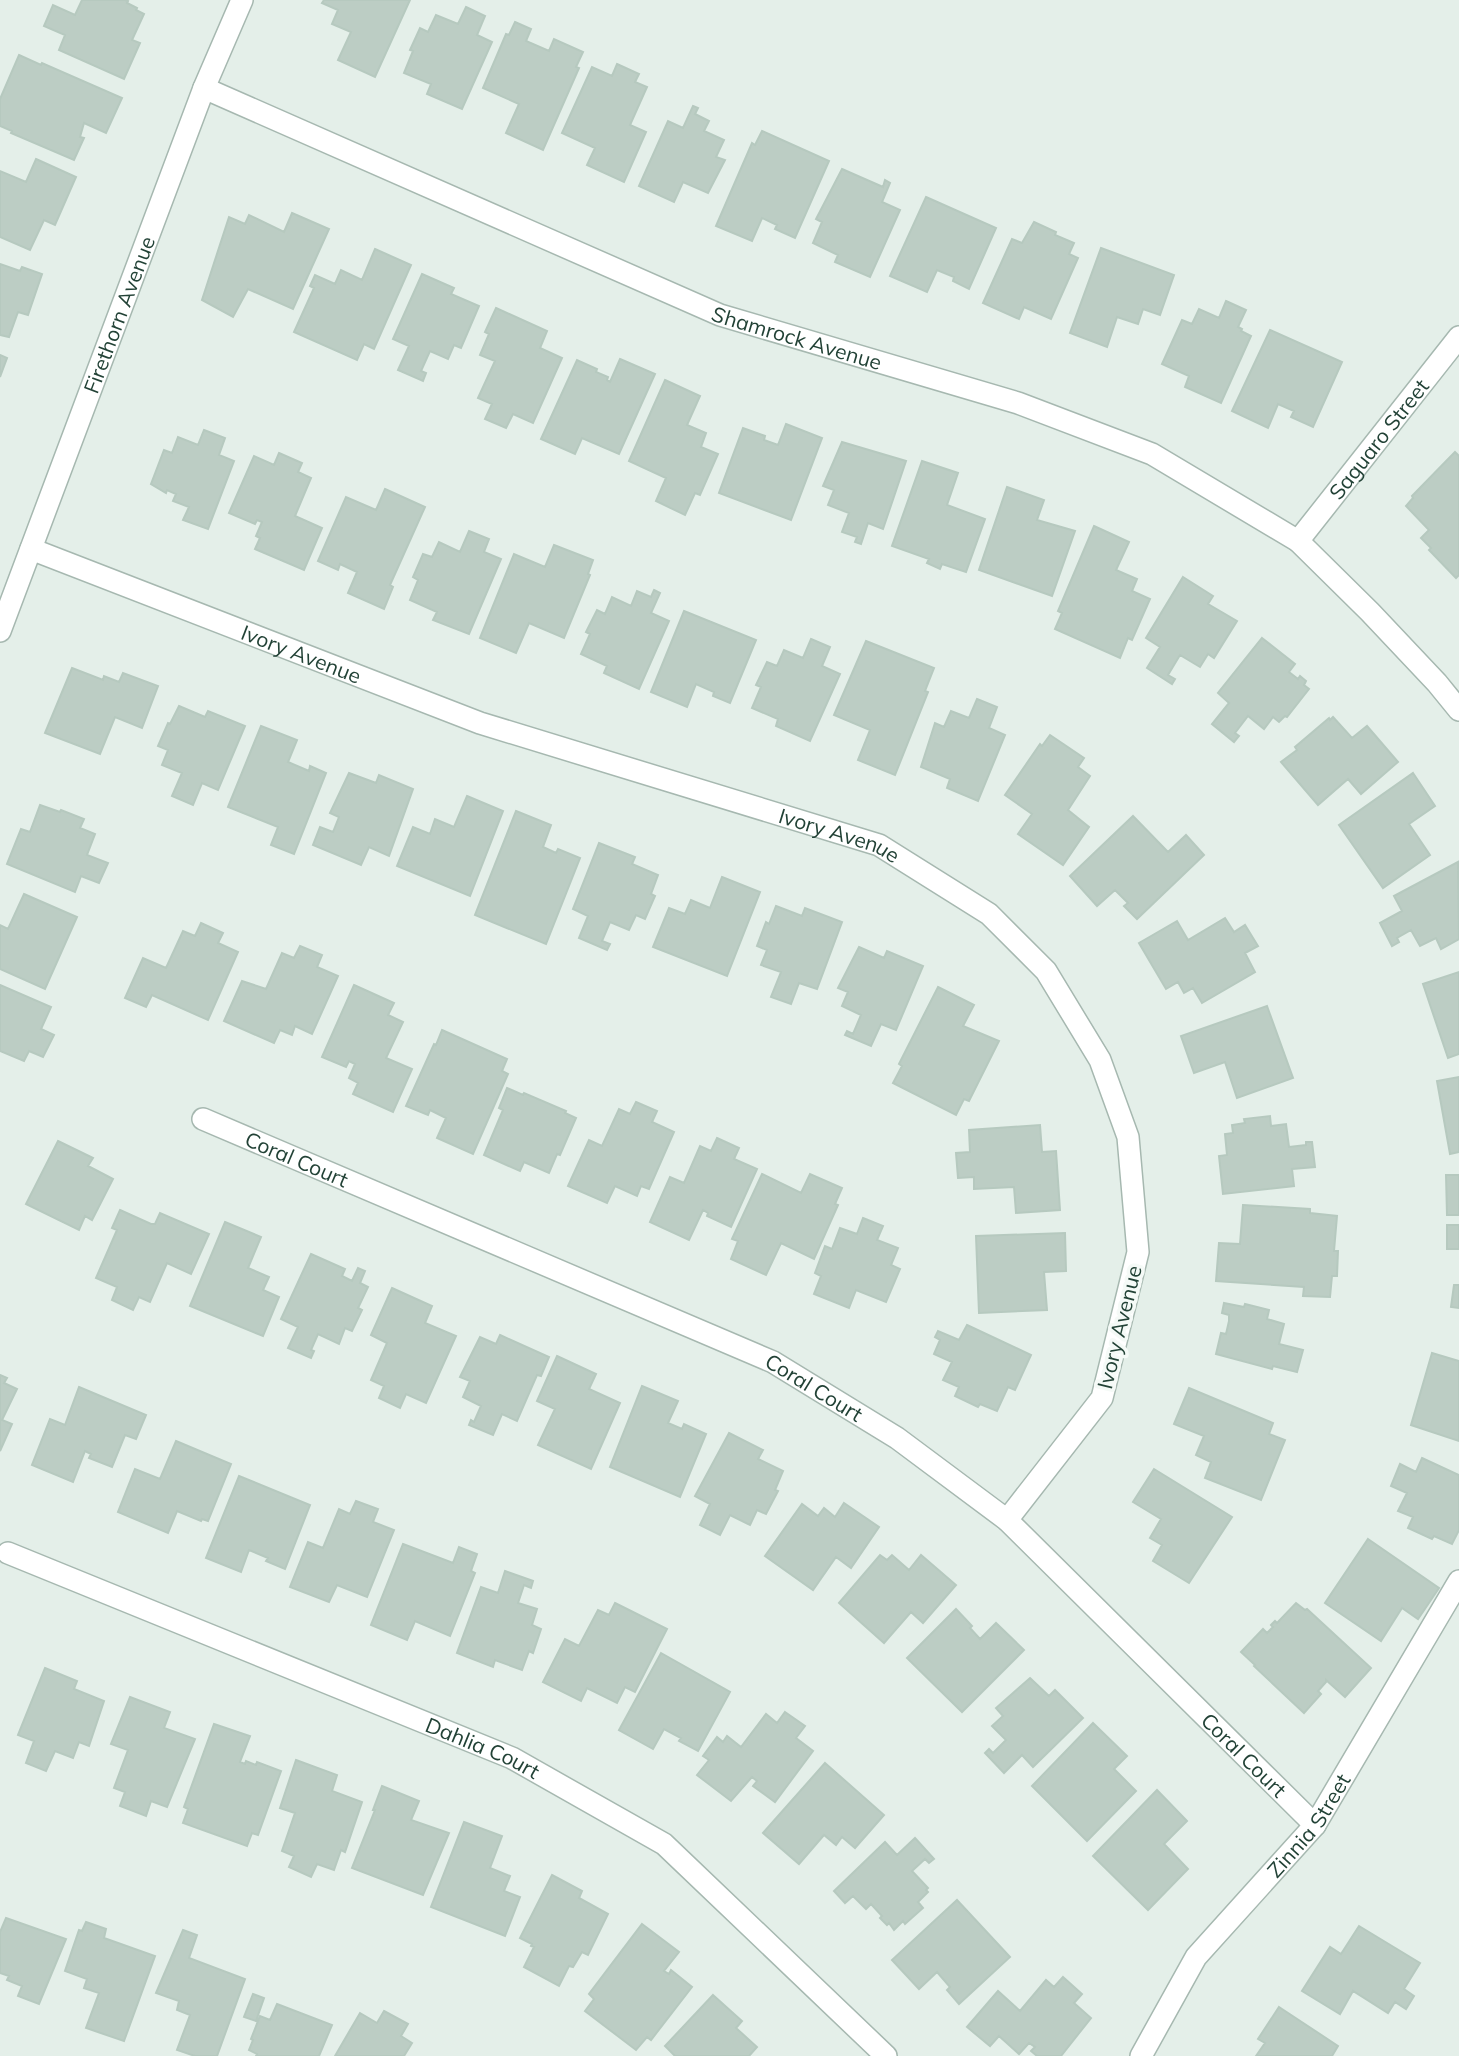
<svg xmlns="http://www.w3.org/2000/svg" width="1459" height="2056" viewBox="0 0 1459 2056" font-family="Mulish,sans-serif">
  <rect width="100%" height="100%" fill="#e4efe9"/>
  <path fill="#bccdc4" stroke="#b6c9bf" stroke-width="2" d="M82 0H125L128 1 127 3 137 8 136 10 144 14 132 40 140 43 124 79 59 50 65 35 44 26 53 5 75 15Z
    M324 0H410L375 77 338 60 351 32 332 24 338 10 322 3Z
    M466 7 485 16 477 35 492 42 462 109 427 94 431 84 404 73 413 51 410 50 420 28 428 32 436 15 458 24Z
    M515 22 531 29 526 41 549 51 554 39 583 52 576 67 579 68 543 150 506 133 519 104 483 88 506 34 509 35Z
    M19 55 41 65 42 63 122 98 106 133 84 123 80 137 84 138 74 160 11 133 12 131 0 126V99Z
    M617 64 639 74 635 82 647 87 630 125 646 132 624 182 587 165 595 148 562 133 592 67 612 76Z
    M693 106 698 108 695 114 709 121 704 131 724 140 716 157 725 160 708 193 683 182 674 202 639 186 668 121 683 128Z
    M762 131 829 161 795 238 775 229 777 225 762 218 752 241 716 226 752 143 755 145Z
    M36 159 76 177 55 225 44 220 30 250 0 237V171L26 182Z
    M842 169 883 187 885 180 890 183 882 202 900 210 870 277 835 262 838 255 813 243 822 222 816 219Z
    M926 197 996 228 969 289 953 281 954 277 937 270 927 292 890 276Z
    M292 213 329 229 293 309 248 289 233 317 202 300 229 217 245 224 249 215 284 232Z
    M1034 222 1056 232 1055 235 1074 243 1069 254 1078 258 1051 319 1024 307 1019 319 983 303 1012 239 1022 243Z
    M1101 248 1174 275 1160 315 1143 309 1138 324 1117 317 1107 347 1070 333Z
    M375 249 411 265 374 349 364 344 357 360 294 332 314 288 310 286 315 275 335 284 341 270 362 280Z
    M0 264 20 271 22 267 42 274 28 315 18 312 9 337 0 335Z
    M422 274 454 288 451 294 479 306 461 348 454 345 448 359 430 351 421 371 426 373 423 381 398 370 409 346 393 339Z
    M1226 301 1246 310 1238 327 1242 329 1241 331 1251 336 1221 403 1185 387 1189 376 1162 364 1182 320 1192 324 1199 309 1219 318Z
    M496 308 547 331 540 348 562 358 533 423 513 414 506 428 485 419 492 404 478 398 495 361 480 355 489 334 485 332Z
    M1270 330 1342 362 1313 427 1291 417 1294 411 1278 404 1268 428 1232 411Z
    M0 355 7 358 0 377Z
    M620 359 655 374 619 454 582 438 575 454 541 439 577 360 597 369 596 372 608 377 607 380 610 382Z
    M665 380 700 396 687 425 706 433 701 447 718 454 700 495 695 493 685 515 656 501 666 478 629 461Z
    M786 424 822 438 791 520 719 493 743 428 765 436 764 440 778 445Z
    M204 430 225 438 219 455 234 461 208 529 183 520 189 507 173 501 176 494 167 490 166 493 151 484 164 450 172 453 178 437 198 445Z
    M842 442 906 461 883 529 868 523 861 544 855 542 857 537 842 532 849 513 828 505 834 490 823 486Z
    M1455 452 1459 456V575L1456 578 1429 550 1431 548 1421 538 1429 530 1406 506 1413 498 1412 496Z
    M279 453 302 463 298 472 311 478 295 516 322 528 304 570 255 549 260 538 256 536 262 522 257 520 255 524 229 513 254 456 274 465Z
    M922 461 958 473 947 505 985 519 966 572 942 564 940 569 927 563 929 559 892 546Z
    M1007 487 1044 500 1037 520 1075 531 1052 596 979 570Z
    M385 489 425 507 390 585 393 587 384 609 348 593 357 572 340 564 338 570 318 561 346 497 376 510Z
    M1094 526 1129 542 1116 570 1137 579 1132 591 1150 599 1132 640 1128 638 1120 658 1055 629 1062 613 1058 611Z
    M469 531 489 539 484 552 501 559 469 634 433 620 437 612 410 600 418 580 413 577 423 554 432 557 439 542 460 552Z
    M554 545 593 560 588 574 590 575 564 638 529 623 516 653 480 638 514 554 545 567Z
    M1183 577 1213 596 1208 604 1237 621 1214 658 1208 654 1200 667 1180 655 1168 675 1175 679 1172 684 1147 668 1160 647 1146 638Z
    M654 590 660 593 651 613 669 621 639 689 604 673 607 666 581 654 590 634 586 632 597 610 605 614 612 597 631 606 637 591 651 597Z
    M684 611 756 640 730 703 713 696 714 692 696 684 687 707 651 692Z
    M1262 638 1295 664 1289 672 1298 679 1300 676 1306 681 1304 685 1309 689 1287 717 1285 716 1279 722 1273 717 1264 729 1248 716 1235 733 1239 736 1234 742 1212 724 1229 703 1218 693Z
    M811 639 830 647 822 666 840 674 810 741 776 726 778 719 752 708 761 687 756 685 767 662 777 666 784 650 803 658Z
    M866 641 934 668 925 691 928 692 895 775 858 760 870 730 834 715Z
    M72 668 103 680 104 676 119 682 123 673 158 686 142 728 115 717 100 754 45 733Z
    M977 699 997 707 989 728 1005 735 978 801 947 788 950 779 921 767 935 723 944 727 951 711 969 718Z
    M179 706 205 717 208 711 245 726 218 790 202 783 193 805 172 796 182 773 162 765 168 750 158 746 168 723 170 724Z
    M1333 717 1352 738 1367 726 1398 762 1361 794 1348 779 1318 805 1281 762 1297 750 1295 747 1329 718 1330 720Z
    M261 726 297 740 288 762 309 771 310 766 326 773 294 854 271 845 278 827 228 807Z
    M1050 735 1084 758 1078 767 1090 776 1068 810 1089 827 1063 865 1018 834 1032 814 1005 795 1040 744 1042 746Z
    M349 773 376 783 379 775 413 789 389 856 369 847 361 865 313 845 320 827 333 832 339 817 330 813Z
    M1413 773 1435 806 1409 824 1430 855 1383 888 1339 825Z
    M467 796 503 811 470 896 397 866 413 827 430 834 435 819 454 827Z
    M40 805 60 812 61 810 84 819 80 828 95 834 87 855 108 863 99 883 81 876 75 892 7 864 21 829 30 832Z
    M516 811 551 825 543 847 556 853 558 849 580 858 546 944 475 915Z
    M1133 816 1168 852 1186 835 1204 855 1137 919 1124 906 1128 903 1115 890 1097 906 1070 876Z
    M599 843 635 857 632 864 658 875 651 894 655 896 645 919 636 915 629 930 610 922 602 941 610 944 607 950 579 938 588 916 573 909Z
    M1458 862 1459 939 1441 949 1436 938 1420 946 1411 930 1397 938 1399 942 1392 946 1380 923 1402 911 1394 896Z
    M722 877 760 892 727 976 653 947 669 908 685 914 691 900 710 908Z
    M24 894 77 917 45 989 0 969V925L8 929Z
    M776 906 802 916 805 908 842 922 817 989 799 983 791 1004 771 997 781 972 761 965 767 950 757 946 766 922 769 924Z
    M1225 918 1234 932 1245 925 1258 946 1245 953 1255 972 1202 1003 1193 988 1184 993 1178 982 1166 989 1139 943 1177 921 1188 940Z
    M201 923 223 933 218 943 238 952 208 1020 152 995 146 1007 125 998 143 958 166 968 183 931 195 936Z
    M300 946 322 955 317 967 338 976 312 1034 295 1026 292 1035 280 1030 274 1043 224 1021 242 981 266 989 282 953 294 958Z
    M859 947 884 958 887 951 923 966 896 1030 881 1024 871 1046 845 1035 847 1031 853 1034 861 1015 842 1006 848 992 838 988Z
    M1459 972V1054L1448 1058 1423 984Z
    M0 985 51 1007 41 1029 54 1035 43 1057 29 1051 24 1061 0 1051Z
    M354 985 394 1003 388 1015 403 1022 386 1058 412 1069 393 1112 353 1094 358 1083 349 1078 355 1064 349 1061 346 1067 322 1057Z
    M938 987 974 1005 963 1026 999 1041 969 1101 964 1099 956 1115 893 1083 902 1066 899 1064Z
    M1267 1006 1293 1078 1237 1098 1225 1062 1194 1073 1181 1036Z
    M442 1030 507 1059 502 1071 508 1074 473 1154 437 1138 446 1118 430 1110 428 1115 406 1106 434 1044 436 1045Z
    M1459 1077V1152L1450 1154 1437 1081Z
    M507 1088 523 1095 524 1093 566 1111 565 1113 576 1118 560 1155 557 1154 549 1173 524 1162 520 1171 484 1155 503 1110 499 1108Z
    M636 1102 657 1111 652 1122 674 1132 649 1189 641 1186 637 1196 615 1186 607 1203 568 1186 589 1140 602 1146 619 1109 630 1114Z
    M1270 1116 1271 1126 1286 1124 1289 1147 1306 1145V1142H1312L1315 1167 1292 1169 1294 1186 1223 1194 1219 1156 1227 1155 1225 1134 1233 1133 1232 1125 1245 1123 1244 1119Z
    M1040 1125 1042 1152 1056 1151 1060 1210 1016 1213 1014 1187 974 1189V1177L958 1178 956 1153 970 1152 969 1130Z
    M717 1138 739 1148 734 1159 757 1169 731 1227 707 1216 708 1213 703 1210 689 1240 650 1222 670 1177 684 1183 700 1146 711 1151Z
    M58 1141 93 1158 88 1166 113 1179 92 1220 85 1216 79 1230 26 1204Z
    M762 1174 801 1193 810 1174 842 1188 835 1204 838 1205 814 1259 781 1243 766 1275 731 1259 738 1241 732 1239Z
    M1446 1175H1459V1215H1447Z
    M1243 1205 1310 1209V1213L1337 1216 1334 1251H1338L1337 1276H1332L1330 1297 1303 1296 1304 1287 1216 1281 1219 1243 1240 1244Z
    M120 1210 151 1224H155L160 1213 209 1234 191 1274 167 1263 150 1302 139 1297 133 1310 112 1300 117 1287 96 1278 117 1230 112 1228Z
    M863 1218 883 1226 877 1240 898 1248 891 1265 900 1269 886 1302 856 1290 849 1308 814 1294 821 1276 815 1273 825 1246 832 1249 840 1228 857 1234Z
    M225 1222 261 1237 248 1268 269 1277 263 1290 279 1297 263 1336 190 1306Z
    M1447 1225H1459V1249H1447Z
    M1065 1233 1066 1271 1044 1272 1047 1310 979 1313 976 1236Z
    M311 1254 345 1269 342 1276 352 1281 358 1268 365 1271 360 1283 368 1287 358 1308 362 1310 352 1331 345 1328 339 1344 318 1334 311 1350 314 1351 311 1358 288 1348 298 1327 281 1319Z
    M1454 1285H1459V1308L1451 1307Z
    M392 1288 432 1306 425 1323 456 1336 426 1403 406 1394 400 1408 379 1398 384 1386 371 1380 387 1343 371 1335Z
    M1224 1303 1244 1307 1245 1304 1269 1310 1267 1319 1284 1324 1279 1344 1303 1350 1297 1372 1273 1366 1272 1369 1216 1354 1221 1333 1226 1334 1229 1321V1315L1222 1313Z
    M967 1325 1031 1355 1015 1390 1008 1387 997 1411 980 1404 978 1407 955 1396 959 1387 943 1380 952 1362 934 1354 940 1340 935 1337 938 1331 959 1340Z
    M500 1335 549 1357 541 1376 537 1375 517 1421 502 1414 493 1435 469 1425 471 1420 474 1422 481 1406 463 1397 470 1381 460 1377 480 1337 496 1344Z
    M1432 1353 1459 1361V1441L1411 1425Z
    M557 1356 596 1374 589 1389 620 1403 591 1469 538 1445 555 1409 537 1401Z
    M0 1375 7 1378 4 1383 17 1389 2 1420 12 1424 0 1451Z
    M642 1386 678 1401 668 1423 682 1429 684 1424 706 1434 680 1497 610 1467Z
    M79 1387 146 1415 136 1439 125 1435 112 1467 89 1458 91 1454 85 1451 73 1482 32 1465 50 1419 65 1425Z
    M1189 1388 1273 1423 1269 1434 1285 1440 1261 1500 1205 1478 1211 1462 1196 1455 1204 1436 1174 1424Z
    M729 1433 763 1450 758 1459 783 1471 775 1490 778 1491 766 1514 757 1510 750 1525 730 1515 720 1535 700 1525 710 1504 695 1496Z
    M176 1441 231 1464 208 1521 202 1519 201 1521 177 1511 168 1533 118 1512 135 1469 160 1479Z
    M1422 1458 1459 1475V1530L1452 1544 1434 1536 1432 1539 1408 1528 1413 1517 1398 1511 1407 1493 1391 1486 1400 1464 1416 1472Z
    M1154 1469 1232 1517 1189 1583 1153 1561 1162 1545 1150 1538 1161 1519 1133 1502Z
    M239 1476 310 1505 285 1569 266 1561 268 1558 249 1550 241 1572 206 1558Z
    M356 1501 378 1509 373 1522 394 1530 367 1597 337 1585 329 1602 290 1587 308 1542 323 1548 339 1509 350 1514Z
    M844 1503 879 1527 851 1568 836 1557 813 1590 765 1556 802 1504 818 1516 824 1508 835 1517Z
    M1368 1539 1439 1588 1418 1619 1402 1608 1381 1641 1325 1603Z
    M403 1544 453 1563 459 1547 477 1554 471 1571 475 1573 450 1636 415 1621 407 1640 371 1625Z
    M880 1555 887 1560 892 1555 909 1570 921 1555 956 1585 923 1623 911 1612 884 1643 839 1603Z
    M505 1571 533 1581 531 1588 524 1585 518 1603 537 1609 532 1625 541 1629 533 1653 529 1651 522 1670 495 1660 493 1667 457 1653 481 1587 498 1593Z
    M615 1603 667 1629 635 1692 625 1687 617 1703 587 1688 581 1701 543 1682 565 1639 579 1646 598 1610 609 1615Z
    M1296 1603 1305 1610 1307 1609 1371 1668 1345 1697 1326 1680V1682L1318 1691 1321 1694 1304 1713 1254 1666 1255 1665 1241 1652 1263 1629 1267 1633 1273 1627 1271 1625 1275 1621 1277 1623Z
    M956 1609 972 1626 970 1628 980 1639 996 1623 1024 1650 962 1712 907 1658Z
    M661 1653 730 1692 698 1751 679 1741 681 1738 664 1729 653 1749 619 1730Z
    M45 1668 77 1681 74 1689 104 1701 89 1746 79 1742 73 1758 55 1751 46 1771 26 1763 34 1741 18 1735Z
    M1030 1678 1049 1696 1055 1690 1083 1718 1033 1767 1022 1755 1004 1773 985 1753 989 1749 993 1753 1006 1740 992 1726 1003 1716 996 1708Z
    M130 1697 170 1712 164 1728 195 1739 167 1807 151 1801 146 1816 120 1806 125 1792 114 1788 128 1750 111 1744Z
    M785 1712 805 1726 796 1738 813 1751 775 1802 753 1786 757 1781 752 1777 731 1801 697 1775 709 1760 703 1756 717 1737 723 1742 727 1736 741 1747 766 1714 777 1723Z
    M1093 1723 1127 1756 1114 1769 1136 1791 1087 1841 1032 1786Z
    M214 1724 250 1736 240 1762 245 1764 246 1761 256 1765 257 1762 281 1771 258 1835 252 1833 247 1846 183 1823 188 1809 184 1807Z
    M296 1760 337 1775 332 1791 362 1802 345 1852 341 1850 334 1870 317 1864 311 1877 289 1867 294 1856 282 1851 295 1813 280 1808Z
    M825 1763 884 1815 855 1848 842 1837 836 1845 824 1835 799 1864 763 1833Z
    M382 1786 419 1801 411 1820 449 1833 423 1895 352 1868 375 1810H373Z
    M1157 1790 1187 1821 1164 1844 1188 1869 1148 1910 1093 1856Z
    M464 1822 502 1836 490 1868 510 1876 504 1891 520 1897 505 1936 431 1907Z
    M915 1838 934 1859 929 1863 925 1859 912 1871 928 1888 926 1890 928 1892 918 1902 923 1908 905 1924 903 1921 894 1930 889 1923 887 1925 880 1918 882 1916 871 1904 866 1909 853 1896 845 1903 834 1891 885 1842 897 1855Z
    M552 1875 582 1891 579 1898 608 1914 588 1955 582 1952 573 1967 569 1966 559 1986 524 1967 534 1947 531 1946 532 1944 520 1938Z
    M957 1900 1010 1957 959 2004 947 1990 950 1987 937 1972 919 1989 892 1960Z
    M6 1918 66 1939 39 2004 18 1996 22 1986 7 1980 9 1976 0 1973V1932Z
    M86 1922 106 1929 104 1938 155 1956 124 2041 86 2028 99 1993 84 1988 87 1979 65 1971 79 1930 82 1931Z
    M642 1924 679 1952 664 1971 669 1974 671 1970 692 1987 651 2040 647 2037 636 2050 585 2011 594 1999 589 1994Z
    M1359 1926 1420 1963 1404 1989 1414 1996 1406 2009 1395 2002 1388 2013 1353 1991 1340 2014 1302 1991 1330 1947 1341 1954Z
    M183 1930 197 1935 189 1958 245 1979 217 2056H195L177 2050 190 2015 177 2010 179 2001 156 1993Z
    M1063 1977 1082 1994 1074 2003 1091 2018 1061 2056H1037L1031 2051 1035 2047 1029 2043 1019 2054 999 2036 990 2046 967 2027 998 1991 1020 2011 1046 1980 1054 1987Z
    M253 1994 264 1998 256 2021 244 2017Z
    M713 1995 742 2021 736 2028 757 2047 749 2056H675L665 2046Z
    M277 2004 332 2025 319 2056H256L257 2054 249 2050 253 2040 251 2039 260 2016 270 2020Z
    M1279 2007 1338 2046 1332 2056H1256L1265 2043 1258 2039Z
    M384 2011 408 2024 401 2036 412 2043 404 2056H335L360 2013 377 2023Z"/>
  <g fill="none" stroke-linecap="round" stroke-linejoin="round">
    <g stroke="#a6b8b0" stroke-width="24">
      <g id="minor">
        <path id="s1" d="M204 88 720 315 1018 403 1152 454 1298 541 1370 612 1437 683 1459 710"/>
        <path id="s2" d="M1298 541 1459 337"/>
        <path id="s3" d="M31 549 480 723 879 845 989 914 1046 971 1100 1060 1128 1137 1138 1252 1102 1398 1007 1520"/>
        <path id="s4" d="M0 631 204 88 242 0"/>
        <path id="s5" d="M203 1119 773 1362 897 1438 1007 1520 1315 1825"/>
        <path id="s6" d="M8 1553 512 1758 664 1844 886 2056"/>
        <path id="s7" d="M1141 2056 1196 1957 1315 1825 1459 1581"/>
      </g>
    </g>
    <use href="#minor" stroke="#fff" stroke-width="21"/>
  </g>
  <g text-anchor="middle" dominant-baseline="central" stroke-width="7" stroke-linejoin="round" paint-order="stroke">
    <g font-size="21" fill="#224236" stroke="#f5faf7">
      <text stroke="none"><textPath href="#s4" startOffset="338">Firethorn Avenue</textPath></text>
      <text stroke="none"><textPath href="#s1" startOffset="644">Shamrock Avenue</textPath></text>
      <text stroke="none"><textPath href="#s2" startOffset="130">Saguaro Street</textPath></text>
      <text stroke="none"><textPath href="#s3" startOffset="290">Ivory Avenue</textPath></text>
      <text stroke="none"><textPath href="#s3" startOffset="858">Ivory Avenue</textPath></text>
      <text stroke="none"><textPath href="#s5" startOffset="102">Coral Court</textPath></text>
      <text transform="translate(1119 1327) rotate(-76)">Ivory Avenue</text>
      <text stroke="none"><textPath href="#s5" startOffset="668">Coral Court</textPath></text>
      <text stroke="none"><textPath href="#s6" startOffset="513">Dahlia Court</textPath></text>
      <text stroke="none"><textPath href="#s5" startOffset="1236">Coral Court</textPath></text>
      <text stroke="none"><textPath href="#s7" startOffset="287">Zinnia Street</textPath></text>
    </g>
  </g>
</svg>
